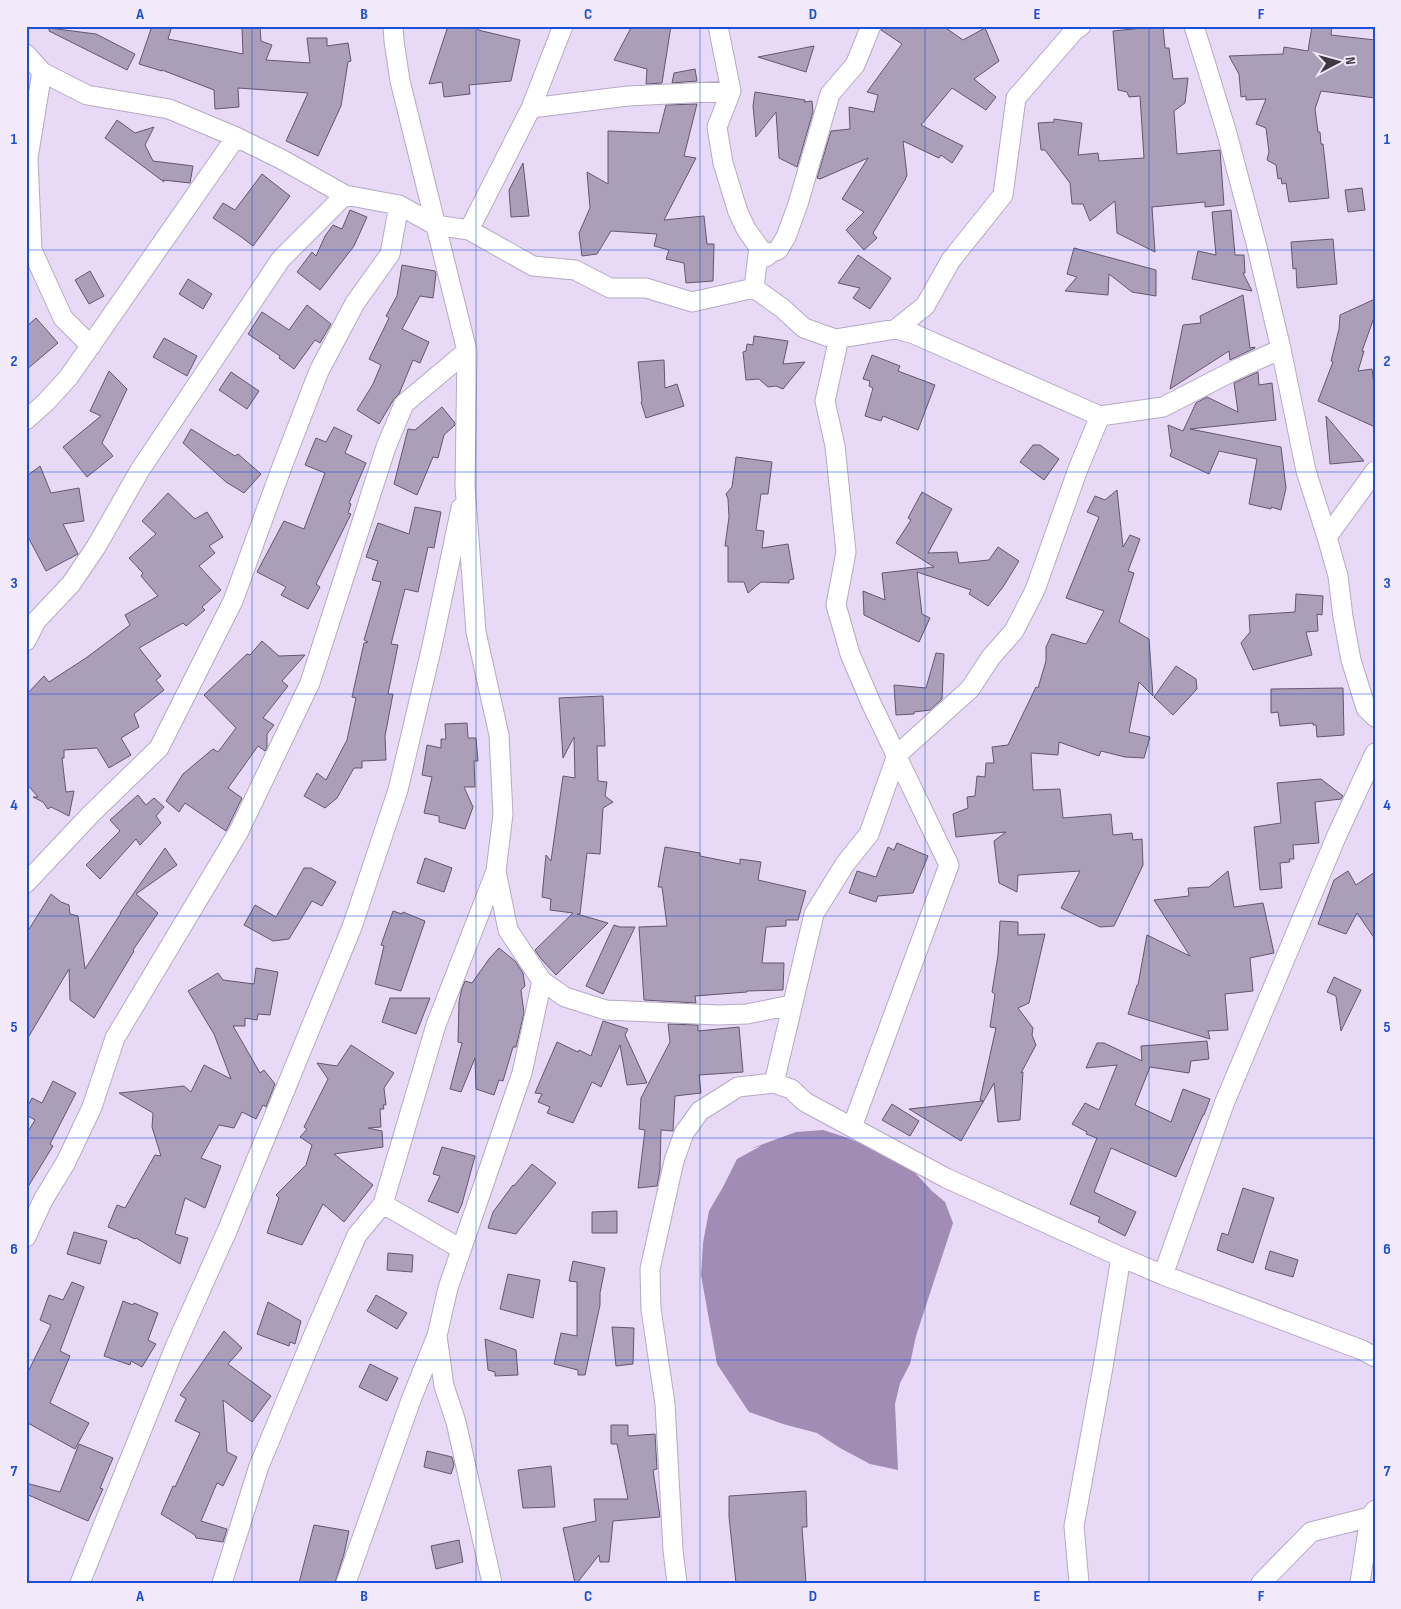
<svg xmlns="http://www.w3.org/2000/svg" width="1401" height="1609" viewBox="0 0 1401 1609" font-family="'Sofia Sans Condensed',sans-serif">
  <rect width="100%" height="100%" fill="#e8daf6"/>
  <path fill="#a08cb4" d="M823 1130 845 1137 903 1160 932 1191 945 1202 953 1223 916 1336 910 1364 900 1383 895 1404 898 1470 870 1464 840 1448 817 1433 783 1424 749 1412 717 1364 701 1275 703 1243 709 1211 723 1187 737 1159 761 1146 750 1149 796 1132Z"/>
  <path fill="#aa9eb8" stroke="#63576f" d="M152 26H172L168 39 243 54 242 28 260 27 261 41 272 45 266 60 310 63 307 38H327V46L348 43 351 61 348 62 341 106 318 156 286 141 308 93 238 88 239 107 215 109 214 90 162 70V71L139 64Z
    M448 26H479L478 30 520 40 511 81 469 85 470 94 444 97 442 82 429 84Z
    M632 26H671L662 83 646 84 647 69 614 60Z
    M882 26H943L963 40 985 28 999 61 974 79 996 97 986 110 952 88 921 125 963 146 952 163 941 155 939 158 903 141 907 175 905 180 873 233 877 238 864 250 846 230 864 212 842 199 868 158 820 179 817 178 831 131 850 129 849 107 874 112 878 95 867 92 902 44 881 30Z
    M1163 26 1165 48H1169L1173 79 1188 78 1185 103 1174 111 1177 154 1220 150 1224 205 1205 207V202L1152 207 1155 252 1117 233 1115 201 1090 221 1083 204H1072L1070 183 1045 150H1041L1038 123 1054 122V119L1082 123 1078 155 1098 153 1099 161 1144 158 1140 96 1129 97 1127 92 1118 90 1113 31Z
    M1312 26H1332L1331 35 1375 40V98L1321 91 1315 109 1318 132H1320L1321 144H1323L1329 198 1289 202 1286 183 1282 184 1281 178 1278 179 1276 165 1267 160 1269 152 1266 128 1256 124 1266 99 1246 100V96L1241 97 1239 74 1229 56 1283 54 1284 47 1308 51Z
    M49 28 96 34 135 54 127 70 49 31Z
    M814 46 806 72 758 57Z
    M695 69 697 81 672 83 674 73Z
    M755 92 805 100 804 102 812 101 813 112 797 167 779 158 776 112 756 137 753 106Z
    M697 104 684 156 696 158 664 220 704 216 707 244H714L713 281 686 283 684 263 666 259 669 250 654 246 657 234 611 231 597 254 582 256 579 233 590 208 587 172 608 184V131L659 133 666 105Z
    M117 120 135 133 154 127 145 145 153 161 193 166 190 183 163 180 164 182 105 138Z
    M523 163 529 216 511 217 509 190Z
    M262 174 290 196 253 246 240 236 213 218 223 203 235 210Z
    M1362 188 1365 210 1348 212 1345 190Z
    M350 210 367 217 354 246 320 290 297 272 312 252 316 256 325 236 333 225 342 229Z
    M1231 210 1235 255H1244L1245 273H1243L1252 291 1192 279 1198 251 1216 255 1212 212Z
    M1333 239 1337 284 1297 288 1296 268 1293 269 1291 242Z
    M1074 248 1156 270V296L1132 292 1109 274 1108 295 1065 291 1077 277 1067 274Z
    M858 255 891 278 870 309 853 298 860 288 838 283Z
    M402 265 435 271 436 274 433 298 420 296 402 329 429 342 420 363 413 360 399 394 394 399 379 424 357 410 373 384 381 365 369 359 389 318 386 316 397 296Z
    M90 271 104 296 89 304 75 280Z
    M188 279 212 294 203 309 179 294Z
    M1243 295 1250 348 1255 347V348L1230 360 1229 351 1170 389 1183 325 1201 323 1200 316Z
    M1375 299V315L1362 351H1364L1358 371 1372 369 1375 392V427L1318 401 1333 362 1331 361 1339 329 1340 315Z
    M307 305 331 324 320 343 315 340 294 369 279 358 280 356 248 334 262 312 289 330Z
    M36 318 58 343 26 370V327Z
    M754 336 788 341 783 364 805 362 783 389 776 386 768 387 759 379 746 380 743 352 746 351 747 344 753 345Z
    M164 338 197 356 187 376 153 357Z
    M872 355 900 366 898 371 935 385 918 430 883 416 881 421 865 416 873 388 869 386 870 381 863 379Z
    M664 360 665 388 677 384 684 406 646 418 641 402 642 401 638 362Z
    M109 371 127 389 102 443 113 456 87 477 63 447 101 416 90 411Z
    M231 372 259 391 247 409 219 390Z
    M1258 372 1259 385 1272 383 1276 420 1190 429 1281 447 1286 488 1281 510 1271 507V509L1249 504 1257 459 1219 451 1209 474 1170 456 1172 450 1171 449 1168 425 1183 431 1196 403 1207 397 1238 412 1234 383Z
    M442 407 455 423V425L444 435 438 458 433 457 417 495 394 484 408 429 415 430Z
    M1326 416 1364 461 1330 464Z
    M334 427 352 436 345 453 366 463 349 503 351 504 348 513 351 514 316 584 320 587 308 609 281 595 286 587 257 572 284 521 304 529 325 473 305 465 316 438 326 442Z
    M191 429 235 456 238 454 261 474 244 493 226 482 183 443Z
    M1033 445H1040L1059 459 1044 480 1020 462Z
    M736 457 772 462 768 494H761L756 530 764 531 762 548 788 544 794 579 789 580V583L761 582 748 593 744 582H728V546H725L729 517 728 499 726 494 732 487Z
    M40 466 51 493 79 488 84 521 63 524 78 554 46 571 26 533V478L27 476Z
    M1117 490 1123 547 1130 535 1140 539 1128 571 1134 573 1119 622 1149 639 1153 696 1139 682 1129 732 1150 737 1144 758 1125 757 1101 751 1099 756 1059 742 1058 755 1031 753 1033 790 1060 789 1063 818 1111 814 1113 835 1132 833 1133 840 1142 839 1143 865 1114 926 1100 927 1061 908 1080 871 1018 875 1017 892 999 883 994 841 1006 832 956 837 953 814 968 808 967 797 975 796 977 776 985 777 986 763H994L992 747 1008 745 1036 687 1038 688 1046 661V647L1052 634 1086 644 1104 611 1066 598 1099 517 1087 512 1095 496 1105 500Z
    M922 492 952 509 928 553 957 552 959 563 989 560 998 547 1019 561 1003 587 988 606 969 594 971 590 917 572 922 614 930 618 919 642 864 615 863 591 885 600 882 573 934 567 896 543 911 520 908 518Z
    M168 493 195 519 207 512 223 537 209 546 215 553 199 566 221 590 202 607 205 610 186 626 183 623 139 648 161 676 156 680 164 690 134 714 139 727 121 738 131 755 109 768 97 748 64 750V758H62L66 792 74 791 69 816 51 807 48 809 43 802 33 797H38L26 783V695L44 676 49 682 86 658 130 625 125 615 158 596 141 576 143 573 129 558 156 534 142 521Z
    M415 507 441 512 434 548 428 547 418 592 405 589 391 644 398 645 388 694H393L385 736 386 760 362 761V768H354L337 798 325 808 304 796 317 773 326 780 347 740 356 698 352 697 364 643 368 642 364 640 381 582 372 580 378 561 366 557 378 523 409 534Z
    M1296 594 1323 596 1322 615 1317 614 1318 631 1306 632 1312 655 1253 670 1241 643 1250 632 1249 615 1295 612Z
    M262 641 279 656 305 655 282 681 288 686 263 718 274 725 267 734V748L265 751 258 746 228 788 242 798 226 831 185 803 179 812 166 801 183 774 213 749 218 752 236 728 204 695 247 654 250 655Z
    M936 653 944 654 942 699 930 710 914 712V714L896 715 894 685 926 688Z
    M1176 666 1196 679 1197 689 1173 715 1154 697Z
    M1343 688 1344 735 1317 737 1316 725H1313V723L1280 726 1278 712 1271 713V689Z
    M603 696 605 746H597L598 781 607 782 605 796 613 802 603 808 600 854 587 853 580 914H577L608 923 556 975 542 960 535 950 573 913 550 910 551 899 542 897 546 855 551 861 563 776 575 778 574 737 563 758 559 698Z
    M467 723 468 738H476L478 761H474L475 787H464L473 807 465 829 439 822V816L424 813 432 777 422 775 427 745 441 748V739H446L445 724Z
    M1321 779 1343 796 1341 799 1315 802 1319 843 1293 845 1294 859H1289L1290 862 1280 863 1282 888 1260 890 1254 827 1281 823 1277 783Z
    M138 795 146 805 154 798 164 807 156 816 161 823 140 845 136 839 100 879 86 865 120 831 110 820Z
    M897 843 928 856 913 893 878 896 876 902 849 893 857 871 876 877 888 847 894 850Z
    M665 847 700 853V856L740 864V859L761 862 758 880 806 891 798 920H786V926L766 927 762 963H784L783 990 747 991V992L695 996 696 1003 644 1000 639 927 667 926 662 887H658Z
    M165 848 177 865 136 894 158 913 133 950 134 951 94 1018 70 1000 69 969 26 1041V934L51 894 61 902 69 905 70 914 78 916 85 969 121 913H120Z
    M425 858 452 868 444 892 417 883Z
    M304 868H311L336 882 322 906 312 901 289 939 273 941 244 925 255 905 276 917Z
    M1228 871 1234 907 1263 903 1274 953 1250 958 1253 991 1225 994 1228 1030 1208 1031 1210 1039 1128 1014 1137 985H1138L1147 935 1190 956 1154 900 1189 896 1188 888 1209 887Z
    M1348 871 1356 885 1375 872V939L1357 913 1346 934 1318 924 1334 880Z
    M393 911 402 914 403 912 425 921 401 991 375 984 384 946 381 945Z
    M1000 921 1018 922V935L1045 934 1029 1003 1018 1008 1033 1028 1032 1035 1036 1045 1021 1073 1023 1072 1020 1120 998 1122 994 1083 961 1141 909 1109 983 1101 980 1100 996 1028 990 1027 995 994 992 992 998 955Z
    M614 925 620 927H635L603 994 586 986Z
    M499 948 515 961 523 973 525 986 521 990 524 1013 516 1047H513L503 1081 499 1080 494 1095 476 1089 475 1058 461 1092 450 1089 462 1043 458 1042 459 1002 462 988 465 981 472 983 489 959Z
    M256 968 278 972 270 1015 258 1014 257 1020 245 1018V1026H233L260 1073 264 1070 275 1084 266 1107 263 1105 256 1119 242 1112 234 1128 219 1125 201 1158 221 1166 205 1208 185 1198 175 1234 188 1238 180 1264 136 1238 135 1239 108 1227 117 1205 125 1208 155 1155 161 1156 152 1127 153 1113 119 1093 184 1086 191 1092 204 1065 231 1079 214 1034 188 991 218 973 223 980 254 984Z
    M1334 977 1361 990 1341 1031 1336 996 1327 992Z
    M390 998H430L416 1034 382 1022Z
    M603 1021 628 1029 625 1035 647 1083 627 1085 620 1045 601 1087 592 1082 573 1123 547 1113 550 1107 538 1102 542 1094 535 1093 557 1042 578 1052 579 1050 591 1056Z
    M668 1024 698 1025V1031L739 1027 743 1072 699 1075 701 1093 675 1096 673 1131 661 1130 660 1170 657 1186 638 1188 645 1130 639 1129 641 1098 670 1042Z
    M1207 1041 1209 1059 1191 1061 1189 1073 1150 1067 1135 1105 1171 1122 1183 1089 1210 1099 1204 1115H1203L1176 1177 1111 1148 1094 1192 1136 1212 1125 1236 1098 1222 1100 1217 1070 1204 1097 1138 1086 1134 1087 1132 1072 1124 1085 1103 1099 1110 1117 1065 1086 1068 1097 1043H1104L1142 1061 1141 1046Z
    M351 1045 394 1073 384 1088 386 1105H383L384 1109H380L381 1127 368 1128 382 1131 383 1147 334 1154 373 1185 344 1222 323 1204 302 1245 267 1233 279 1198 276 1195 306 1165 312 1145 300 1137 307 1129 304 1127 328 1079 317 1063 337 1066Z
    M53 1081 76 1093 50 1144 53 1146 26 1190V1135L35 1120 26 1115V1109L32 1098 42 1103Z
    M892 1104 919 1121 910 1136 882 1120Z
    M442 1147 475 1156 462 1204 458 1213 428 1201 440 1176 433 1174Z
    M532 1164 556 1183 516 1234 488 1228 493 1212 513 1185 514 1186Z
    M1243 1188 1274 1198 1253 1263 1217 1250 1222 1233 1228 1235Z
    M617 1211V1233H592V1212Z
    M74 1232 107 1241 100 1264 67 1254Z
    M1270 1251 1298 1260 1293 1277 1265 1269Z
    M388 1253 413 1255 412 1272 387 1270Z
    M573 1261 605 1268 600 1293V1305L585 1375H578V1370L554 1364 561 1333 577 1336V1282L569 1281Z
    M508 1274 540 1280 533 1318 500 1309Z
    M72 1282 84 1287 60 1351 70 1356 50 1403 89 1423 75 1449 26 1422V1376L51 1325 40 1320 49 1295 63 1300Z
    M376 1295 407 1313 397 1329 367 1311Z
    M123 1301 133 1305 134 1303 158 1313 148 1340 156 1344 142 1367 131 1361 130 1365 104 1356Z
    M268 1302 301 1321 295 1344 290 1342 289 1346 257 1334Z
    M612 1327 634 1328 633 1364 616 1366Z
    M224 1331 242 1348 228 1364 271 1396 252 1422 223 1400 227 1452 237 1457 223 1486 217 1483 201 1521 227 1529 223 1542 196 1538 195 1535 161 1514 173 1486 175 1487 200 1433 175 1421 186 1399 180 1395Z
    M485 1339 516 1350 518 1375 495 1376V1372L488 1370Z
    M370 1364 398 1378 387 1401 359 1387Z
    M611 1425H628V1436L655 1434 657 1469 653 1470 660 1517 613 1521 609 1562H600L599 1555 577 1583H575L563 1528 596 1521 594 1499H628L617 1444H611Z
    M79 1444 113 1458 100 1488 103 1489 88 1521 26 1494V1483L60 1492Z
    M427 1451 452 1457 454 1465 451 1474 424 1467Z
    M551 1466 555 1507 523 1508 518 1470Z
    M806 1491 807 1527H802L806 1583H736L729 1517V1496Z
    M314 1525 349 1531 344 1554 335 1583H299Z
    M459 1540 463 1562 436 1569 431 1546Z"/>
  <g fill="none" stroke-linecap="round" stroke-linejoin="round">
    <g stroke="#b6a9c4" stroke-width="21">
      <path id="minor" d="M393 26 394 41 400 81 467 351 465 486 476 632 499 735 503 814 496 871 508 930 542 981 565 997 606 1010 718 1015 747 1014 791 1005
        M718 26 731 91 717 127 723 163 738 212 746 229 766 257 772 252 778 250 786 237 798 204 830 94 855 65 871 26
        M1194 26 1226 130 1256 243 1281 349 1306 471 1327 537 1338 576 1343 617 1351 660 1366 708 1375 717
        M26 54 42 72 87 95 169 109 236 137 281 159 345 195 399 205 435 225 469 230 533 266 575 270 610 288H646L692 302 754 288 782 308 804 328 835 339 896 329 914 334 1100 416 1163 407 1233 371 1281 349
        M42 72 28 158 32 250 63 318 91 346
        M531 108 628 96 731 91
        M469 230 531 108 563 26
        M754 288 759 247
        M896 329 925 306 951 260 1003 195 1016 98 1074 31 1081 26
        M835 339 837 347 825 401 835 446 846 552 836 605 850 654 871 703 949 865 852 1127
        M26 420 46 402 68 378 236 137
        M1327 537 1375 471
        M26 641 36 621 71 584 96 547 140 470 281 259 345 195
        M26 883 91 814 159 748 233 601 283 464 319 371 355 303 390 254 399 205
        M774 1083 791 1089 805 1102 946 1178 1121 1257 1163 1275 1362 1350 1375 1357
        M383 1204 461 1249
        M26 1237 43 1200 66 1162 92 1107 115 1038 239 831 310 683 386 447 404 404 467 351
        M1163 1275 1224 1104 1337 835 1375 753
        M80 1583 175 1347 227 1231 352 927 398 790 432 646 461 508
        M222 1583 259 1466 314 1334 357 1235 383 1204 436 1025 496 871
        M346 1583 411 1400 436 1338
        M492 1583 456 1422 444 1386 437 1336 448 1288 522 1073 542 981
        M677 1583 673 1550 665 1404 651 1309 650 1269 674 1161 684 1133 700 1111 738 1087 774 1083 814 914 845 864 869 834 897 755 970 689 991 657 1014 631 1035 590 1078 469 1100 416
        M1079 1583 1074 1526 1103 1367 1121 1257
        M1261 1583 1311 1532 1370 1517
        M1360 1583 1370 1517 1375 1510"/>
    </g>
    <use href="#minor" stroke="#fff" stroke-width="19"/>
  </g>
  <path fill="none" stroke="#1d4ed8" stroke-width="1" stroke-opacity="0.55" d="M252 26V1583M476 26V1583M700 26V1583M925 26V1583M1149 26V1583M26 250H1375M26 472H1375M26 694H1375M26 916H1375M26 1138H1375M26 1360H1375"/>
  <rect width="1401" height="1609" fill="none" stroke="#f2eafb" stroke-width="55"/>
  <g transform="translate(1338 62) rotate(84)" stroke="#f2eafb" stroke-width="4" paint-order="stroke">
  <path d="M0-4L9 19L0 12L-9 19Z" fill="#3e3944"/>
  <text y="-8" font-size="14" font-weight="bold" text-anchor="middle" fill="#3e3944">N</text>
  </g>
  <rect x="28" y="28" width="1346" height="1554" fill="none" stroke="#1d4ed8" stroke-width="2"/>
  <g font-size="16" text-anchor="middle" font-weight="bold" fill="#1d4ed8">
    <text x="140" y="19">A</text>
    <text x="364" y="19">B</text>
    <text x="588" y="19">C</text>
    <text x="813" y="19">D</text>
    <text x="1037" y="19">E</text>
    <text x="1261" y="19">F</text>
    <text x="14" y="144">1</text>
    <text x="1387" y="144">1</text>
    <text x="14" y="366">2</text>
    <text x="1387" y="366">2</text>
    <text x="14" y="588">3</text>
    <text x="1387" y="588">3</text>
    <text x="14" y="810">4</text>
    <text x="1387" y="810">4</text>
    <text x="14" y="1032">5</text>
    <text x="1387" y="1032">5</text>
    <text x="14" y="1254">6</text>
    <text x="1387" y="1254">6</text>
    <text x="14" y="1476">7</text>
    <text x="1387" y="1476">7</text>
    <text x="140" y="1601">A</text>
    <text x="364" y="1601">B</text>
    <text x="588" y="1601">C</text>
    <text x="813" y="1601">D</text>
    <text x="1037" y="1601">E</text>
    <text x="1261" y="1601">F</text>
  </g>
</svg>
